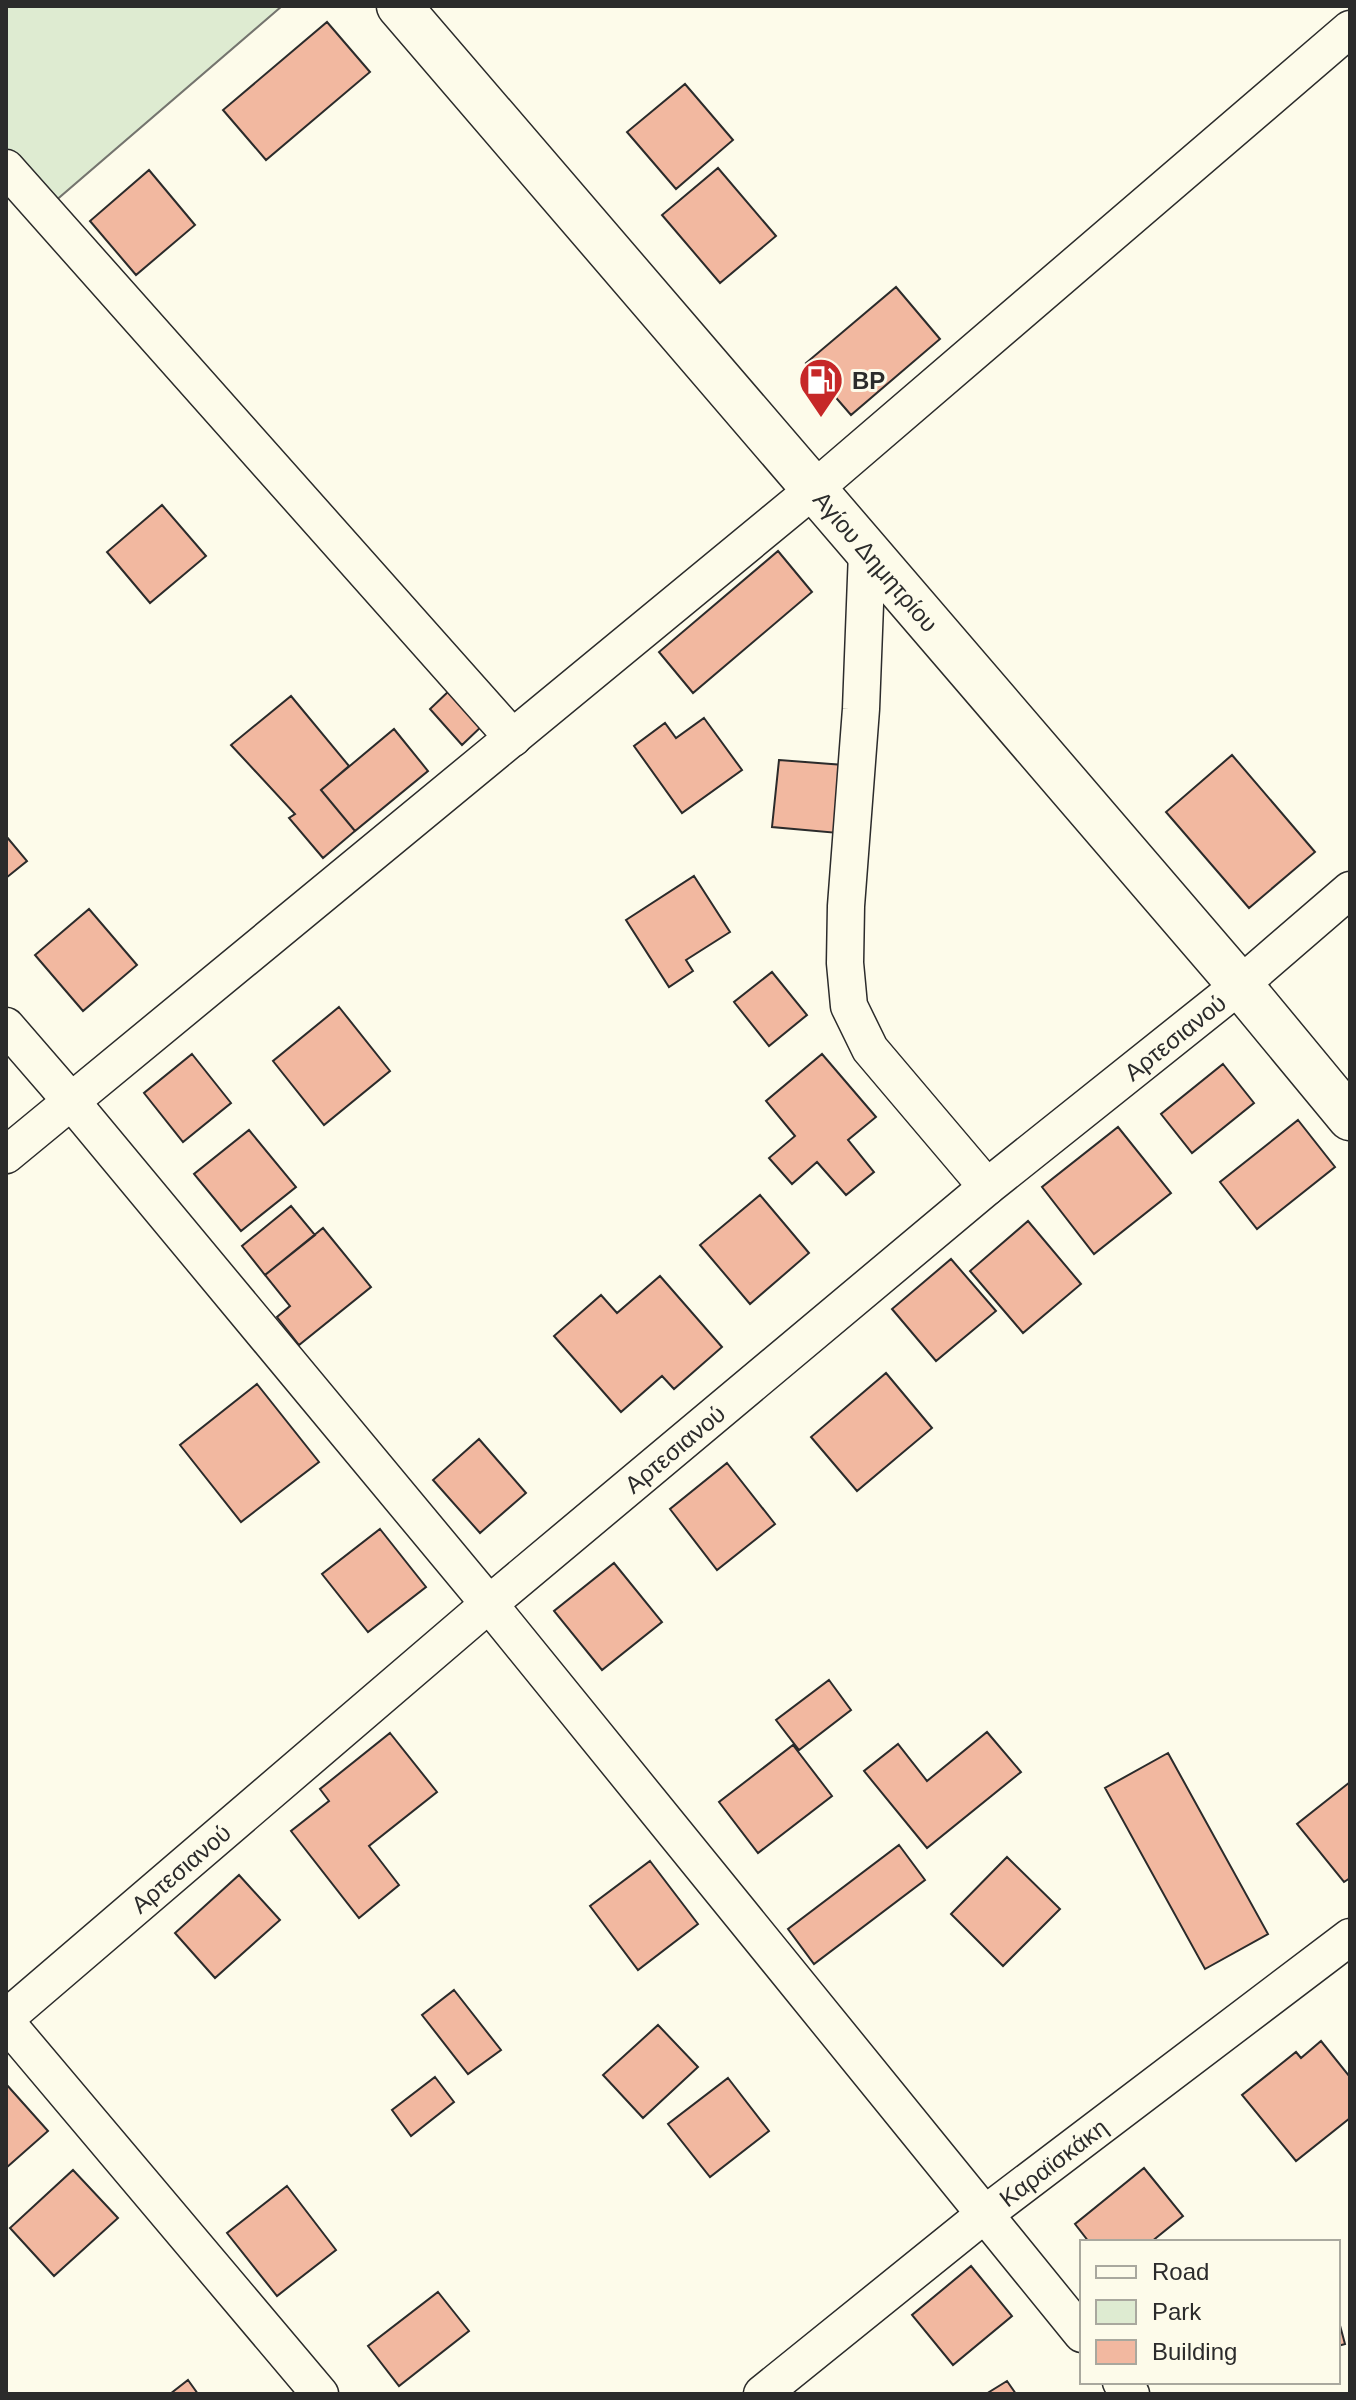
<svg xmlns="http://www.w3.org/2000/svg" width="1356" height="2400" viewBox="0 0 1356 2400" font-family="Arial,sans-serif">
  <rect width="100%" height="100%" fill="#fdfbea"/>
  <path fill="#deebd1" stroke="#74746e" stroke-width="2" d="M6 6H282L54 202 6 149Z"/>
  <path fill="#f2b8a0" stroke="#2b2b2b" stroke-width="2" d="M327 22 370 72 266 160 223 110Z
    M685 84 733 140 676 189 627 132Z
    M718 168 776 236 720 283 662 215Z
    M149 170 195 225 136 275 90 221Z
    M896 287 940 339 851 415 806 363Z
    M162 505 206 556 150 603 107 552Z
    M778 551 812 592 693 693 659 652Z
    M451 689 484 724 462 745 430 709Z
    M291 696 349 766 321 790 355 831 323 858 289 818 295 814 231 745Z
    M704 718 742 770 682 813 634 746 665 723 676 738Z
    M394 729 428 771 355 831 321 790Z
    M1232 755 1315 852 1249 908 1166 812Z
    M779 760 844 765 838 833 772 827Z
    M6 836 27 861 6 878Z
    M694 876 730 932 686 960 693 971 669 987 626 920Z
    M89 909 137 965 83 1011 35 955Z
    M772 972 807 1015 769 1046 734 1002Z
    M339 1007 390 1071 324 1125 273 1061Z
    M192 1054 231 1103 183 1142 144 1093Z
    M822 1054 876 1117 848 1140 874 1172 846 1195 817 1162 792 1184 769 1158 795 1136 766 1101Z
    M1223 1064 1254 1103 1192 1153 1161 1114Z
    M1298 1120 1335 1167 1257 1229 1220 1182Z
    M1118 1127 1171 1193 1094 1254 1042 1187Z
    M249 1130 296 1187 241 1231 194 1174Z
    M760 1195 809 1253 750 1304 700 1245Z
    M291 1206 315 1235 265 1275 242 1246Z
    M1028 1221 1081 1284 1023 1333 970 1271Z
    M323 1228 371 1287 299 1345 277 1317 290 1306 265 1275Z
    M951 1259 996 1311 936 1361 892 1309Z
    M660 1276 722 1347 674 1389 662 1376 621 1412 554 1336 601 1295 617 1313Z
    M886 1373 932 1428 857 1491 811 1437Z
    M257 1384 319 1462 241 1522 180 1445Z
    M479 1439 526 1493 480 1533 433 1480Z
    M727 1463 775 1524 717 1570 670 1509Z
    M380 1529 426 1587 368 1632 322 1574Z
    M614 1563 662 1622 602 1670 554 1611Z
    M829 1680 851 1710 799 1750 776 1720Z
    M987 1732 1021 1772 927 1848 864 1771 898 1744 927 1781Z
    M390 1733 437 1792 369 1846 399 1885 359 1918 291 1831 329 1801 320 1789Z
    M793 1745 832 1796 758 1853 719 1802Z
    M1168 1753 1268 1934 1205 1969 1105 1788Z
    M1350 1782V1878L1344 1882 1297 1824Z
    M899 1845 925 1880 814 1964 788 1929Z
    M1007 1857 1060 1909 1003 1966 951 1914Z
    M650 1861 698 1924 638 1970 590 1906Z
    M239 1875 280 1920 215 1978 175 1933Z
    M454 1990 501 2050 468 2074 422 2015Z
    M658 2025 698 2067 643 2118 603 2075Z
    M1321 2041 1350 2077V2118L1296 2161 1242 2095 1296 2052 1301 2058Z
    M435 2077 454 2102 411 2136 392 2110Z
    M728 2078 769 2131 710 2177 668 2124Z
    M6 2084 48 2131 6 2168Z
    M1144 2168 1183 2216 1151 2242H1089L1075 2224Z
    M73 2170 118 2218 54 2276 10 2228Z
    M287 2186 336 2250 277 2296 227 2233Z
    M971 2266 1012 2316 953 2365 912 2315Z
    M438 2292 469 2331 399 2386 368 2346Z
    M1338 2318 1345 2344 1338 2346Z
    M188 2380 198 2394H170Z
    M1007 2381 1016 2394H986Z"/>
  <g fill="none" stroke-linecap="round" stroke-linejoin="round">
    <g stroke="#2b2b2b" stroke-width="39">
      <g id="minor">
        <path d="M6 168 513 738"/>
        <path d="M867 552 861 709 846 906 845 963 849 1006 870 1049 987 1187"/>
        <path d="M6 1026 71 1101 489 1604 1082 2334"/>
        <path d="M6 1155 813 490 1350 29"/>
        <path id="s1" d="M6 2018 489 1604 987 1187 1240 985 1350 890"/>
        <path d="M6 2022 320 2394"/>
        <path d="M1121 2382 1131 2394"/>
        <path id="s2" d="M762 2394 985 2214 1350 1937"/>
      </g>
    </g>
    <g stroke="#2b2b2b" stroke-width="47">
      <g id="tertiary">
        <path id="s3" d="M399 6 1240 985 1350 1118"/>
      </g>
    </g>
    <use href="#minor" stroke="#fdfbea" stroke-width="36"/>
    <use href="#tertiary" stroke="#fdfbea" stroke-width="44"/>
  </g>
  <defs>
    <g id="fuel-pin" transform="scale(2.3)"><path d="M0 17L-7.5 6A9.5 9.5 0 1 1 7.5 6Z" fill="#c62828" stroke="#fdfbea"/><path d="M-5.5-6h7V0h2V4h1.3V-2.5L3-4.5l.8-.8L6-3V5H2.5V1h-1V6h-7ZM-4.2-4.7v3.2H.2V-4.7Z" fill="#fff"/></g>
  </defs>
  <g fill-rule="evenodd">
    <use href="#fuel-pin" x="821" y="380"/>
  </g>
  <g text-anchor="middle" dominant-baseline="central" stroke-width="6" stroke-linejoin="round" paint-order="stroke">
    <g font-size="24" font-weight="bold" fill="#2b2b2b" stroke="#fdfbea" text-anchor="start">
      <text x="852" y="380">BP</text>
    </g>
    <g font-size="24" fill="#2b2b2b" stroke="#fdfbea">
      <text stroke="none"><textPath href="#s3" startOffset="732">Αγίου Δημητρίου</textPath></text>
      <text stroke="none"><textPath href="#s1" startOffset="1526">Αρτεσιανού</textPath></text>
      <text stroke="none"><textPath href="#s1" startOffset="878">Αρτεσιανού</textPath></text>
      <text stroke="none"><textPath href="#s1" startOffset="230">Αρτεσιανού</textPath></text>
      <text stroke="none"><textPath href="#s2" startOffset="372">Καραϊσκάκη</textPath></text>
    </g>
  </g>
  <rect width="1356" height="2400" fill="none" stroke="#2b2b2b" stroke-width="16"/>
  <rect x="1080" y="2240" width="260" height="144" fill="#fdfbea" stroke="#a9a89e" stroke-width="2"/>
  <rect x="1096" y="2266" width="40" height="12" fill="#fdfbea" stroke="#a9a89e" stroke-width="2"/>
  <text x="1152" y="2280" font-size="24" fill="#2b2b2b">Road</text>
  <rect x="1096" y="2300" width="40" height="24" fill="#deebd1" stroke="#a9a89e" stroke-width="2"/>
  <text x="1152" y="2320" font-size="24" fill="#2b2b2b">Park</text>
  <rect x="1096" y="2340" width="40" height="24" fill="#f2b8a0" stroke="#a9a89e" stroke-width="2"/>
  <text x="1152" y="2360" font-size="24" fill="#2b2b2b">Building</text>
</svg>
